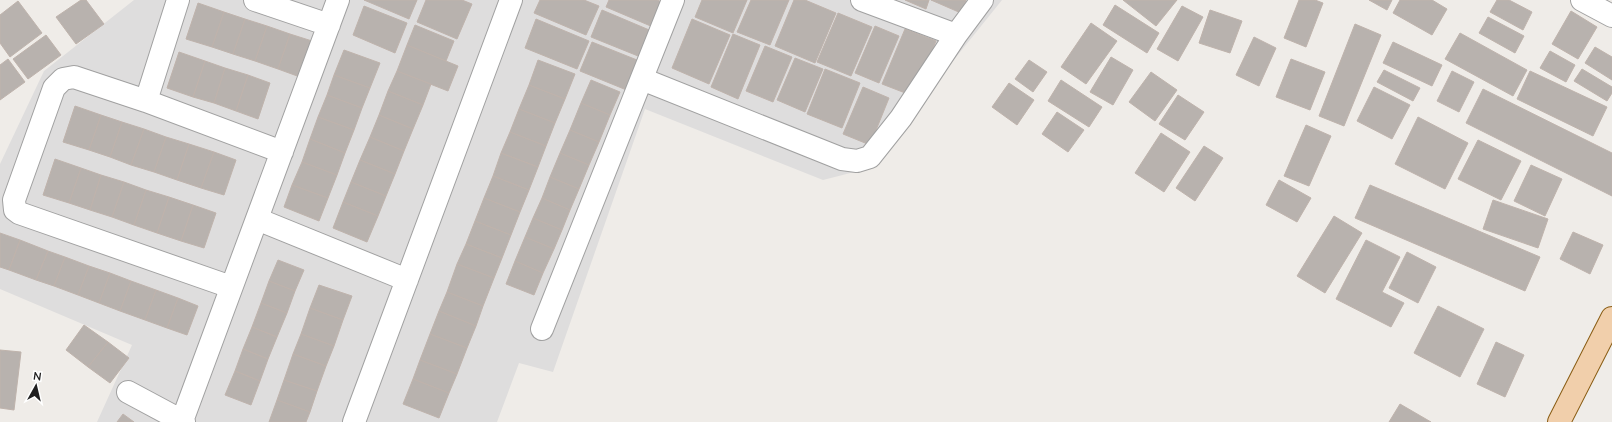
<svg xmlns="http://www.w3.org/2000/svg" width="1612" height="422" viewBox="0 0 1612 422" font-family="'Nunito Sans',sans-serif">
  <rect width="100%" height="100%" fill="#efece8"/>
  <path fill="#dedddd" d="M134 0H1002L866 169 823 180 645 109 553 372 519 363 497 422H97L132 345 0 289V164L44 71Z"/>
  <path fill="#b8b2ae" stroke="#bfb3ac" d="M81 0H86L104 24 76 44 56 17Z
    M364 0H417L409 19Z
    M426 0H462L472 4 457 39 417 22Z
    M540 0H584L599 6 586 35 534 13Z
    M609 0H657L664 3 653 27 606 7Z
    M702 0H747L733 33 695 17Z
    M751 0H789L770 45 737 32Z
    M794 0H805L836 13 815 63 775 46Z
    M905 0H929L926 9Z
    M931 0H966L961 13Z
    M1123 0H1177L1156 26Z
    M1299 0H1315L1323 3 1306 47 1284 38Z
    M1369 0H1392L1387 10Z
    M1400 0H1432L1447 9 1432 35 1393 13Z
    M1497 0H1509L1532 12 1523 30 1490 12Z
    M18 1 42 33 10 57 0 43V15Z
    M198 3 224 12 212 47 186 39Z
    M1115 5 1159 33 1147 53 1103 25Z
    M364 6 407 23 395 53 353 35Z
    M1182 6 1203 17 1178 61 1157 49Z
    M602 10 654 32 643 58 591 37Z
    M1210 10 1242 21 1230 53 1199 43Z
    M1571 11 1597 27 1578 59 1552 44Z
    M224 12 245 19 233 54 212 47Z
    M838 13 872 27 851 76 817 62Z
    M1488 17 1524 36 1515 53 1479 33Z
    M245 19 267 26 255 61 233 54Z
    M536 19 589 41 577 69 525 48Z
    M692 19 730 35 709 84 672 68Z
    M1091 23 1117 41 1086 84 1061 67Z
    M1355 24 1381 35 1344 126 1319 116Z
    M415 25 454 41 446 61 407 45Z
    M267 26 290 34 278 69 255 61Z
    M875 26 899 36 879 83 855 73Z
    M905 29 936 41 913 96 882 84Z
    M1460 33 1527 70 1513 96 1445 59Z
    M290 34 312 41 300 77 278 69Z
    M733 34 760 45 738 99 711 87Z
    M46 35 61 55 28 79 13 59Z
    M1254 37 1276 48 1259 86 1236 75Z
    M592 42 642 62 629 91 580 71Z
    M1393 42 1442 65 1432 86 1383 63Z
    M407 45 458 66 448 91 397 71Z
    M765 46 792 57 773 102 746 91Z
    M1595 47 1612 57V80L1585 63Z
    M344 50 380 63 370 88 334 75Z
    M1550 51 1575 65 1566 82 1540 68Z
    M179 52 205 61 193 97 167 88Z
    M1111 57 1133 70 1113 105 1090 92Z
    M795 58 823 69 805 112 777 100Z
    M8 59 25 82 0 100V65Z
    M1291 59 1325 72 1310 110 1276 97Z
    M538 60 575 74 565 99 529 85Z
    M1029 60 1047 72 1033 92 1015 79Z
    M205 61 225 68 214 103 193 97Z
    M225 68 248 75 236 111 214 103Z
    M825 69 860 83 842 128 807 114Z
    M1582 69 1612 87V93L1607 101 1574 81Z
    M1384 70 1420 88 1413 101 1377 82Z
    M397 71 431 84 423 105 388 91Z
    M1452 71 1474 82 1459 112 1437 101Z
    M1530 71 1607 107 1593 136 1517 99Z
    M1151 72 1177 90 1155 121 1129 102Z
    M248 75 270 83 258 119 236 111Z
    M334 75 370 88 362 108 327 95Z
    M591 80 620 92 610 115 581 103Z
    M1061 80 1102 107 1089 127 1048 101Z
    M1009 83 1034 100 1017 125 992 107Z
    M529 85 565 99 555 123 519 109Z
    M863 87 889 98 870 145 843 134Z
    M1374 87 1410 105 1392 139 1357 121Z
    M1483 89 1612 153V196L1466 123Z
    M388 91 423 105 413 129 379 115Z
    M327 95 362 108 354 130 318 117Z
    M1178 95 1204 112 1185 140 1159 124Z
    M581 103 610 115 599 142 570 130Z
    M75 106 101 115 89 150 63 142Z
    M519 109 555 123 546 146 510 132Z
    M1057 112 1084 130 1068 152 1042 134Z
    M101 115 122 122 110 157 89 150Z
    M379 115 413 129 404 151 370 137Z
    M318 117 354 130 345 153 310 139Z
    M1418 117 1468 143 1445 189 1395 164Z
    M122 122 144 129 131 165 110 157Z
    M1306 125 1331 136 1309 186 1284 176Z
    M144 129 166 137 154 172 131 165Z
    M570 130 599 142 589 165 560 153Z
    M510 132 546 146 538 167 501 153Z
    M1161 133 1190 152 1164 192 1135 173Z
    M166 137 189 144 177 180 154 172Z
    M370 137 404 151 395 174 360 160Z
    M310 139 345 153 337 175 302 162Z
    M1478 140 1521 161 1501 200 1458 179Z
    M189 144 214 152 201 188 177 180Z
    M1204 146 1223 158 1195 201 1176 188Z
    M214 152 236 160 224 195 201 188Z
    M501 153 538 167 529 190 493 176Z
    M560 153 589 165 579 189 550 177Z
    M55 159 81 168 69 203 43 195Z
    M360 160 395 174 386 196 351 182Z
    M302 162 337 175 328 198 292 185Z
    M1531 165 1562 179 1545 216 1514 201Z
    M81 168 101 175 90 210 69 203Z
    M101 175 124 182 112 217 90 210Z
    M493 176 529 190 520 212 484 198Z
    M550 177 579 189 570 210 542 198Z
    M1279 180 1311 198 1297 222 1266 205Z
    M124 182 146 190 134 225 112 217Z
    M351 182 386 196 378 216 343 202Z
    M292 185 328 198 319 221 284 207Z
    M1370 185 1540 257 1525 291 1355 218Z
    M146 190 169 197 157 233 134 225Z
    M169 197 193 205 181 241 157 233Z
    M484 198 520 212 511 235 475 221Z
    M542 198 570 210 562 230 533 218Z
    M1493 200 1548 219 1538 248 1483 229Z
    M343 202 378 216 367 242 333 228Z
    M193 205 216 213 204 248 181 241Z
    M1334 216 1362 233 1325 293 1297 276Z
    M533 218 562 230 554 249 525 237Z
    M475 221 511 235 502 258 466 244Z
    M1573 232 1603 245 1590 274 1560 259Z
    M0 233 20 240 9 270 0 267Z
    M525 237 554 249 543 273 515 261Z
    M20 240 48 251 36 280 9 270Z
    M1366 240 1400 257 1382 292 1404 303 1391 327 1336 299Z
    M466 244 502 258 494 278 457 264Z
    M48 251 65 257 54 286 36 280Z
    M1407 252 1436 267 1418 303 1389 288Z
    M65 257 89 266 78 295 54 286Z
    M278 260 304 270 295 291 269 281Z
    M515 261 543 273 534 295 506 284Z
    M457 264 494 278 483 306 447 292Z
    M89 266 110 273 99 303 78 295Z
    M110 273 131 281 120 311 99 303Z
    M131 281 156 290 145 320 120 311Z
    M269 281 295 291 287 313 261 303Z
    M319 285 352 296 343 320 310 308Z
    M156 290 178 298 167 328 145 320Z
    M447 292 483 306 476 326 439 311Z
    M178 298 198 306 187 335 167 328Z
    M261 303 287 313 277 337 252 327Z
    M1438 306 1484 329 1460 377 1414 353Z
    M310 308 343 320 334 346 301 334Z
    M439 311 476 326 467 348 430 334Z
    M84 325 108 342 88 367 66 350Z
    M252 327 277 337 268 359 243 349Z
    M301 334 334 346 326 366 293 354Z
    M430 334 467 348 457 374 420 360Z
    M108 342 129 358 110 383 88 367Z
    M1496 342 1524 355 1505 397 1477 384Z
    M243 349 268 359 260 381 235 371Z
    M0 350 21 352 14 410 0 408Z
    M293 354 326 366 317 391 284 380Z
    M420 360 457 374 449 393 413 379Z
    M235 371 260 381 251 405 225 395Z
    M413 379 449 393 439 418 403 404Z
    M284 380 317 391 310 412 277 400Z
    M277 400 310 412 306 422H269Z
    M1400 404 1431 422H1389Z
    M123 414 134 422H117Z"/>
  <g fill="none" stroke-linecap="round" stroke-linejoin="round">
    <g stroke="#a1a1a1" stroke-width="24">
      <path id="minor" d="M255 0 329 25
        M862 0 956 35
        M1582 0 1612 16
        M642 79 842 159 857 161 870 157 901 118 956 35 982 0
        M146 101 178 0
        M257 219 407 280
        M231 287 19 213 15 210 14 200 54 88 63 79 74 77 146 101 282 152
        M542 329 673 0
        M128 392 184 422
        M182 421 338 0
        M354 422 511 0"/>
    </g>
    <g stroke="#895c13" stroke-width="24">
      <path id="primary" d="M1559 422 1612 318"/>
    </g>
    <use href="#minor" stroke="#fff" stroke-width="22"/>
    <use href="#primary" stroke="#f1cfab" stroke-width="22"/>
  </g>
  <g transform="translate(36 386) rotate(8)" stroke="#ffffff" stroke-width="3" paint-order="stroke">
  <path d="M0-3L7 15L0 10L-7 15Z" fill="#202020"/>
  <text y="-6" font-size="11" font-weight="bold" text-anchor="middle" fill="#202020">N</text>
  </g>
</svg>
